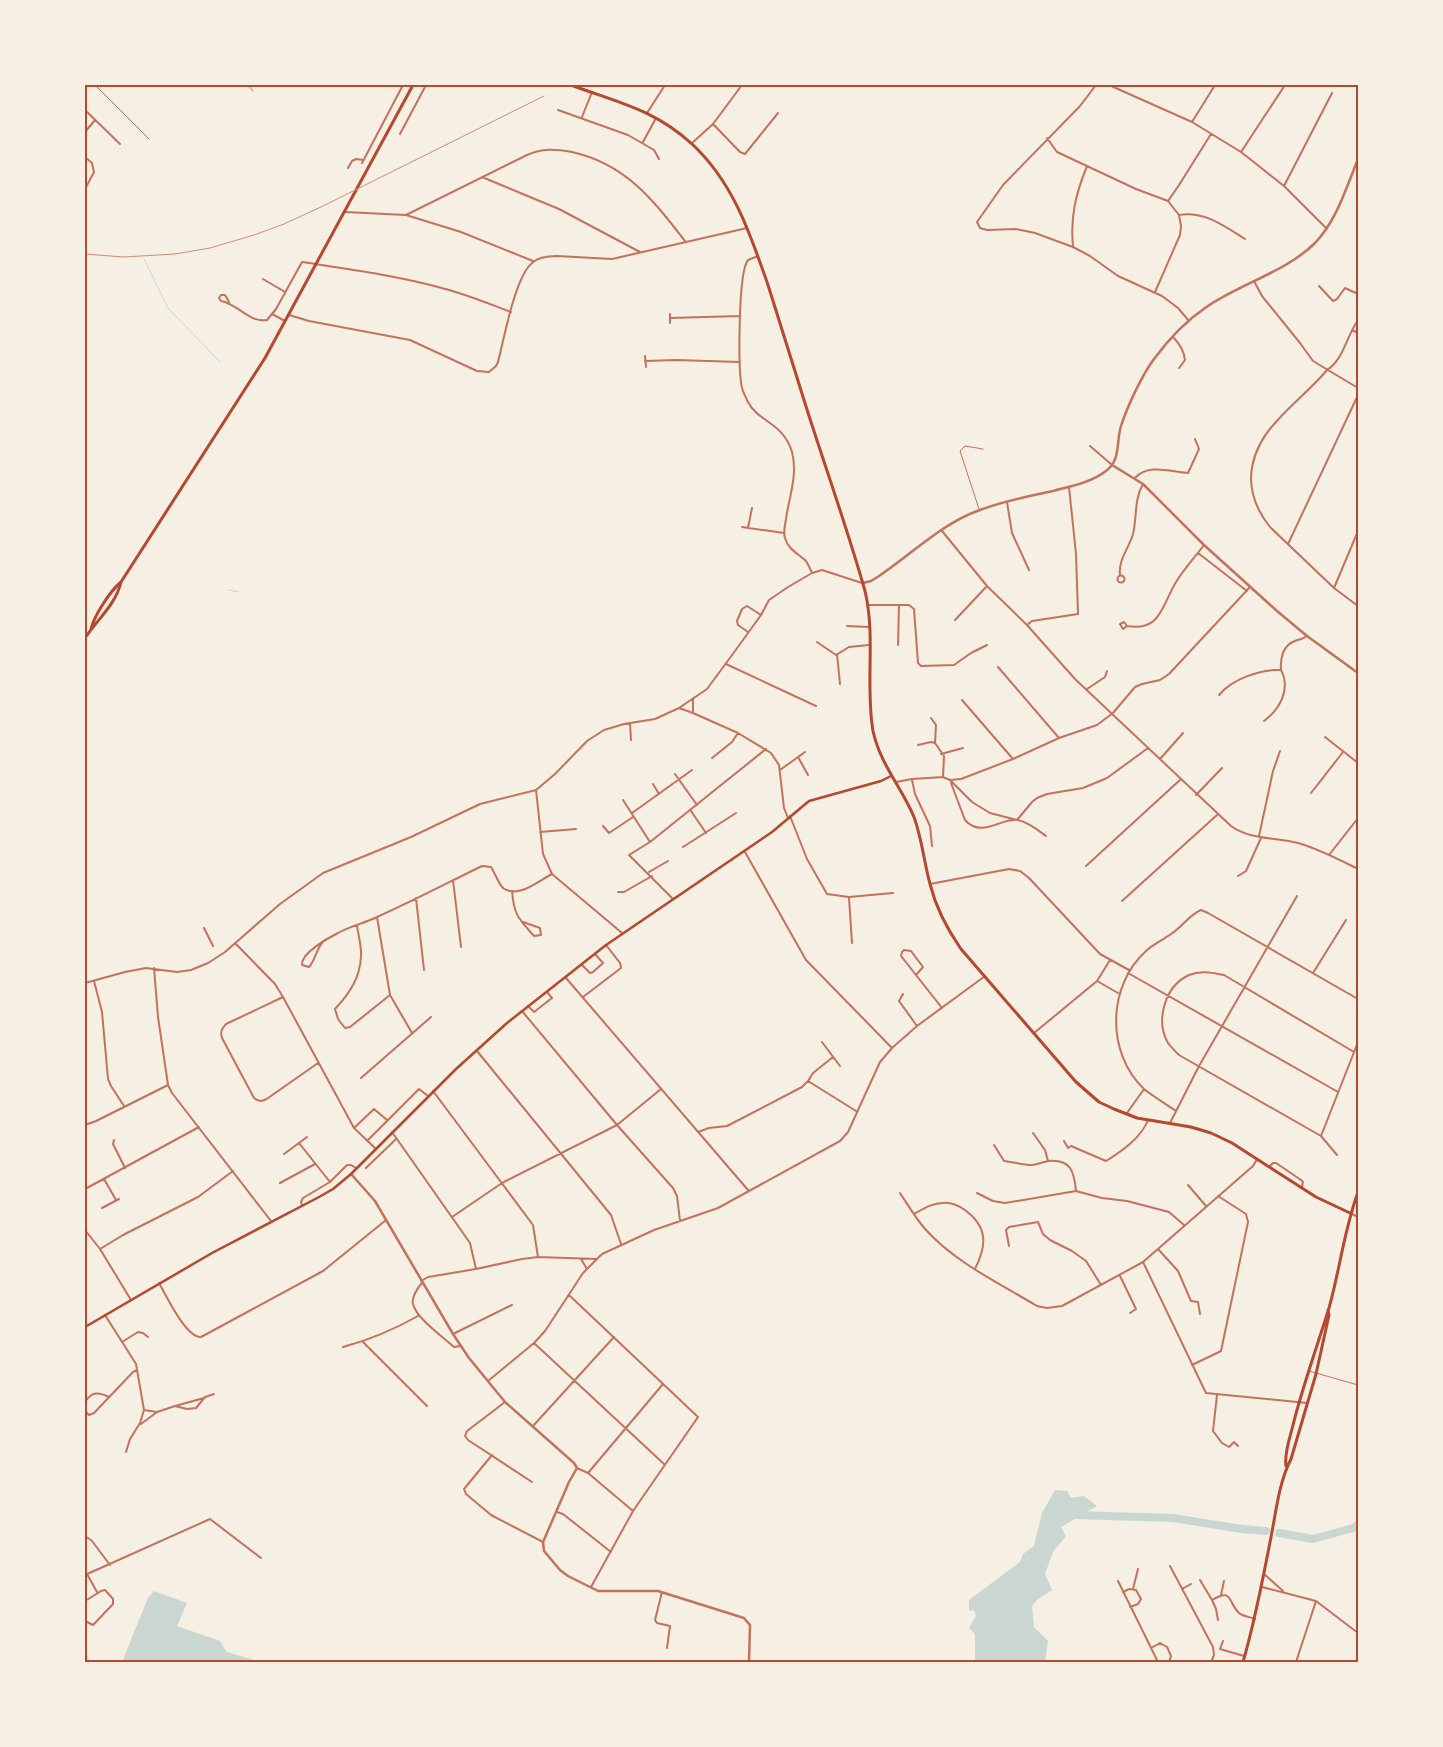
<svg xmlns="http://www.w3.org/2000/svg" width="1443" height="1747" viewBox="0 0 1443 1747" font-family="Montserrat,sans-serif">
  <rect width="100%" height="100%" fill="#f6efe4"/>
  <path fill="#c9d6d2" d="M1055 1490 1067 1491 1071 1498 1084 1496 1097 1506 1061 1527 1066 1536 1053 1552 1045 1574 1052 1590 1038 1599 1032 1606 1034 1627 1048 1641 1045 1662H975V1634L969 1628 976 1616 974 1610 969 1611V1600L1020 1562 1023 1554 1034 1546 1042 1513Z
    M154 1591 187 1603 177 1626 220 1641 227 1652 261 1662H122L148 1598Z"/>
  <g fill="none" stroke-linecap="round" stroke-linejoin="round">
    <path stroke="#c9d6d2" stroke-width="1" d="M144 259 168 308 220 362
      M228 590 239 592"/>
    <path stroke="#c9d6d2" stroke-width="8" d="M1074 1515 1173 1518 1242 1529 1266 1531
      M1279 1533 1313 1539 1353 1528 1358 1524
      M85 1660 86 1662"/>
    <path stroke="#c5725c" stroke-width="1" d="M95 85 149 139
      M248 85 253 91
      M979 509 960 451 965 446 983 449
      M1309 1371 1358 1385"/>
    <path stroke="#c5725c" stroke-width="2" d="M1096 85 1080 106 1003 185 977 222 980 228 987 230 1016 229 1035 233 1073 247 1090 256 1118 276 1162 296 1178 308 1189 321
      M1109 85 1192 122 1241 152 1284 186 1326 228
      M85 110 120 144
      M558 110 628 135 654 150 659 159
      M647 113 665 85
      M582 117 592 92
      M1192 122 1215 85
      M713 124 740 152 745 154 778 113
      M85 132 95 120
      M400 134 426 85
      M1047 138 1057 152 1136 189 1168 201 1179 215 1181 226 1180 235 1155 292
      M643 142 656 118
      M692 143 713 124 742 85
      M1241 152 1285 85
      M85 157 92 163 94 172 85 189
      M362 163 403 85
      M348 168 352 161 356 159 363 160
      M482 177 559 209 640 252
      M1284 186 1332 93
      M1168 201 1179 185 1211 134
      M345 212 406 215 461 232 533 261
      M406 215 527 155C542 148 556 149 572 152 626 164 653 200 685 241
      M1179 215C1205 211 1224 226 1245 239
      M1073 246C1070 217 1076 193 1087 166
      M758 256 748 260C738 272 738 370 742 388 743 392 746 398 748 402 758 422 783 422 792 452 798 475 789 497 786 519 785 525 783 532 785 538 788 549 797 553 805 560 808 563 810 569 812 573
      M263 279 285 292
      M1254 281 1262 296 1300 343 1313 361 1358 388
      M1319 286 1333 301 1337 299 1345 288 1358 294
      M221 295 219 298 221 301C238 304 249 323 267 320L276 309 302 262C347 269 393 275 438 287 463 293 487 303 511 312
      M221 295H225L229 302
      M272 314 285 321
      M670 314V323
      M289 315 309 321 410 340 477 371 489 372 496 366 498 362C504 339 515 277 532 263 538 257 549 256 557 256L612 259 747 228
      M670 318 740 316
      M1358 320C1346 337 1344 359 1327 370 1299 404 1252 429 1251 478 1251 497 1258 512 1270 527L1334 588 1358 606
      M1352 330 1358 333
      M1173 337C1179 343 1184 351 1185 360L1179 368
      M645 356 646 367
      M645 361 676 360 740 362
      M1090 446 1111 464
      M1135 478C1148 463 1171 472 1188 473L1199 449 1195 439
      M1007 502 1012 533 1029 570
      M742 527 784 533
      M748 528 752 508
      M942 531 987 586 1027 625 1075 679 1231 826C1250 840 1276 837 1298 843 1319 849 1338 859 1358 869
      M1288 544 1358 395
      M1198 553 1247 591
      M1120 575C1118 560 1129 548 1133 534 1137 518 1134 499 1143 484
      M1117.5 579a3.5 3.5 0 1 1 7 0a3.5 3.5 0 1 1-7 0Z
      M1334 588 1358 531
      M868 605H909L914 609 918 663 921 666 954 665 971 653 987 645
      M955 620 987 586
      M1027 625 1032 621 1078 614 1076 554 1069 487
      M847 626 869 627
      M1127 626 1123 629 1120 624 1124 622 1127 626C1161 632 1162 605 1176 582 1184 569 1195 557 1204 545
      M748 632 738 625 737 621 742 609 747 606 761 615
      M817 642 836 655 849 647 869 645
      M898 645 899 605
      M837 654 840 684
      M726 664 816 706
      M998 667 1059 738
      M1087 689 1105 677 1107 671
      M1219 695C1232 679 1261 669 1281 670 1280 658 1283 645 1295 641 1300 639 1303 639 1307 636
      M693 699V713
      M962 700 1013 759
      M679 708 693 713 738 733 771 753 779 765 784 808 788 818
      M931 718 936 725 935 743 944 756 943 777
      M1264 721C1280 709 1291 689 1281 670
      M630 723 631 740
      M1325 737 1358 763
      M918 745 931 742 935 743
      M941 754 963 748
      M798 757 808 775
      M712 758 732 742 738 733
      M1160 759 1183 733
      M780 770 805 752
      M675 774 697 805
      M912 780 915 794 930 826 932 846
      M950 780 972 802 990 813 1017 820 1032 802 1037 798 1047 794 1083 788 1107 778 1148 748
      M896 782 912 779 943 777 950 780 961 779 1013 759 1059 738 1097 725 1113 713 1135 687 1142 684 1160 680 1169 674 1250 587
      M951 783 965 820C982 839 1002 817 1018 820 1028 822 1038 830 1046 836
      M653 784 659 794
      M536 790 543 854 552 874 622 933
      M1311 793 1343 752
      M1196 795 1222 768
      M623 800 650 842
      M691 811 706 833
      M632 813 692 770
      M790 816 807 859 827 894 849 897 893 893
      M603 826 609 833 633 817
      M540 832 576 829
      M1259 836 1273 771 1280 751
      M683 847 736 813
      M745 852 806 960 892 1048
      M1329 855 1358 818
      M1086 866 1181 779
      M649 872 668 861
      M1238 876 1246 871 1261 838
      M453 880 461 947
      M930 884 1009 869 1020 871 1029 878 1100 954 1129 970
      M512 891C514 915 518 918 534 936L541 935 540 928 523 922
      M618 892H624L652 876
      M416 898 424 970
      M849 898 852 943
      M673 899 629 855 650 842 766 749
      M1122 901 1217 815
      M377 917 390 995 412 1033
      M357 925C358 935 362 947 361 957 360 978 349 994 335 1009L338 1019 345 1028 350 1027 390 995
      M204 928 213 946
      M235 943 275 984 283 997 354 1128 376 1149
      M322 943C316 950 315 961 309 967L302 965C301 953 328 938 338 933 350 926 365 923 377 917 413 901 447 883 482 866L491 867C495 873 498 883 503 888 518 899 538 881 552 874
      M582 965 590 973 593 972 603 963 595 954
      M154 968 158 1017 168 1085 172 1093 271 1221
      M1128 973 1338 1092
      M1313 973 1346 920
      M916 975 923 967 911 951 904 950 902 952 901 956 942 1008
      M566 978 748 1190
      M94 981 102 1012 108 1079 111 1086 124 1106
      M1097 981 1118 993
      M85 983 125 972 146 968 177 972 191 970 208 963 225 952 280 904 323 873 411 837 480 804 536 790 555 774 587 741 604 730 624 724 655 719 679 708 707 689 735 651 761 615 769 600 788 587 812 573 822 570 862 583
      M903 994 899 1001 917 1026
      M283 997 226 1024C222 1029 220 1031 222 1038L254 1098C259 1102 262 1102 268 1098L318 1063
      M583 997 621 968 620 963 606 945
      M528 1006 534 1012 552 998 547 992
      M522 1011 617 1125 673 1188 677 1196 680 1221
      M1034 1033 1097 981 1110 960
      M822 1042 840 1066
      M477 1051 611 1215 621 1244
      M361 1078 431 1017
      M808 1081 813 1073 833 1057
      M433 1091 533 1225 538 1257
      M1176 1111C1166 1104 1154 1097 1144 1089 1106 1053 1107 986 1146 951 1153 944 1163 940 1171 934 1182 927 1189 915 1201 910L1208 913 1358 999
      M1127 1113 1144 1089
      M1170 1123 1199 1066 1297 896
      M85 1125 96 1121 168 1085
      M354 1128 374 1109 387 1120
      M392 1132 470 1243 476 1269
      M698 1132 709 1128 727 1126 802 1087 808 1081 856 1111
      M1033 1133 1045 1150 1048 1161
      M1321 1136 1358 1042
      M114 1140 113 1144 125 1168
      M367 1141 419 1089 428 1096
      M1064 1141 1068 1148 1071 1146 1106 1161C1122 1151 1141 1138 1148 1120
      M299 1143 330 1182
      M994 1145 1004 1161C1013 1162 1024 1165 1032 1165 1038 1164 1043 1162 1048 1161 1071 1159 1074 1171 1076 1191
      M284 1154 307 1137
      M1337 1155 1321 1136 1179 1055C1175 1051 1171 1047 1168 1043 1155 1020 1165 986 1189 975 1201 970 1213 973 1224 975L1354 1052
      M1257 1159 1253 1166 1143 1262 1206 1393 1307 1403
      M1269 1167 1273 1163H1276L1301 1180 1303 1182 1302 1187
      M366 1168 396 1139
      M104 1179 116 1200
      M280 1183 315 1164
      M1188 1185 1206 1206
      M85 1189 199 1127
      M900 1193C908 1205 916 1219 926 1230 956 1263 999 1283 1037 1306L1047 1308 1062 1306 1143 1262
      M977 1193 993 1201 1005 1203 1076 1191 1102 1198 1127 1201 1169 1212 1184 1225
      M302 1205 301 1202 303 1198 330 1182 347 1165H351L356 1168
      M102 1208 119 1199
      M914 1214C923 1209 932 1203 943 1203 950 1202 959 1206 965 1210 988 1227 987 1245 975 1269
      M1352 1214 1358 1217
      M452 1217 502 1183 617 1125 661 1089
      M85 1230 100 1249 131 1300
      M1009 1246 1006 1230 1009 1227 1038 1222 1043 1234 1050 1240 1072 1251 1086 1261 1101 1285
      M100 1249 123 1235 198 1197 233 1171
      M1158 1249 1178 1271 1191 1301 1198 1302 1200 1314
      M581 1259 587 1269
      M1120 1276 1136 1309 1130 1313
      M421 1281 428 1277 476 1269 522 1259 538 1257 596 1259
      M159 1283C166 1295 186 1338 201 1337L323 1271 386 1220
      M422 1283C418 1287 411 1298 413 1304 416 1318 443 1337 454 1347L460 1346
      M569 1295 698 1417 633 1511 591 1587
      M105 1315 136 1364 144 1410 140 1423 130 1439 126 1452
      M453 1334 512 1305
      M122 1342 138 1332 143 1333 148 1337
      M363 1342 427 1406
      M534 1343 664 1464
      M343 1347C369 1340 395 1329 418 1316
      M1192 1365 1221 1351 1248 1222 1246 1214 1218 1196
      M488 1381 534 1343 545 1331 583 1273 602 1254 654 1230 718 1208 840 1141 848 1132 880 1062 892 1048 917 1026 985 976
      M1217 1395 1213 1431 1222 1443 1229 1447 1234 1442 1238 1446
      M85 1402C92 1391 99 1392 109 1397
      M505 1402 467 1431 465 1436 468 1440 532 1482
      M175 1406 204 1398
      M144 1410 157 1412 175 1406 187 1409 196 1408 205 1397 214 1394
      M85 1411 89 1415 94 1413 133 1372 137 1370
      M141 1424 157 1412
      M533 1426 614 1337
      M492 1455 464 1489 466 1494 491 1515 543 1542
      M577 1468 588 1473 633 1511
      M588 1473 663 1384
      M557 1512 563 1514 611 1552
      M85 1536 91 1540
      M92 1541 110 1565
      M1170 1566 1213 1647 1214 1655 1211 1662
      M87 1574 97 1592
      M1264 1574 1283 1591
      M85 1575 210 1519 261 1558
      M1200 1580 1212 1600C1233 1587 1228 1603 1239 1613 1242 1616 1250 1617 1255 1619
      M1118 1581 1158 1662
      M1262 1587 1316 1601 1358 1633
      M1133 1589 1138 1569
      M1182 1589 1191 1584
      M662 1592 655 1620 657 1623 670 1626 667 1648
      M1123 1592 1129 1589 1136 1590 1141 1599 1138 1604 1130 1607
      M1221 1595 1224 1581
      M1212 1600 1216 1609 1218 1620
      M85 1601 101 1591 105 1590 113 1599V1604L93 1625 85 1621
      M1223 1641 1220 1649 1244 1656
      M1151 1648 1160 1643 1167 1647 1171 1656 1169 1662
      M1296 1662 1316 1601"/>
    <path stroke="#c5725c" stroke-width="2.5" d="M1112 465 1143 484 1204 545 1277 611 1307 636 1358 673
      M863 583 871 581 879 576C912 554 942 523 980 510 1003 501 1029 496 1053 491 1071 486 1090 483 1106 471 1121 460 1116 442 1121 426 1127 407 1142 375 1154 359 1168 340 1186 321 1205 308 1239 284 1286 272 1315 243 1337 220 1346 188 1358 159
      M351 1174 375 1201 453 1334 469 1358 505 1402 574 1463 577 1468 569 1482 543 1542 544 1551 560 1570 568 1576 598 1591H658L744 1618 750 1625 749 1662"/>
    <path stroke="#b5482f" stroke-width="2.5" d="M85 1327 212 1253 319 1197 333 1189 351 1174 456 1069 507 1023 606 945 772 832 809 801 881 781 891 776"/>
    <path stroke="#b5482f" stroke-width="3" d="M571 85C616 102 654 109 692 144 733 182 750 233 768 285 780 323 792 362 804 400 824 464 847 527 865 591 876 637 865 685 873 731 880 764 902 788 914 817 922 839 924 862 930 884 936 908 947 929 961 949L1076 1082 1099 1102 1114 1109 1137 1118 1191 1127 1211 1133 1232 1143 1316 1197 1350 1213
      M91 629C94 616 110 591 121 582
      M85 638C97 620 116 604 121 582L265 358 413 85
      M1286 1466C1284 1453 1290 1438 1293 1425 1303 1385 1317 1347 1329 1308 1340 1269 1344 1230 1358 1192
      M1243 1662C1255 1621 1263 1579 1271 1537 1276 1512 1279 1482 1291 1459L1316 1374 1329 1315 1328 1310"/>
    <path stroke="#cf8b77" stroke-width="1" d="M85 254 123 257 175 254 210 248 254 235 284 224 323 206 544 96"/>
  </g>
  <rect width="1443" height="1747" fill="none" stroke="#f6efe4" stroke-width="172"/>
  <rect x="86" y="86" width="1271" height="1575" fill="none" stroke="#b5482f" stroke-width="2"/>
</svg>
